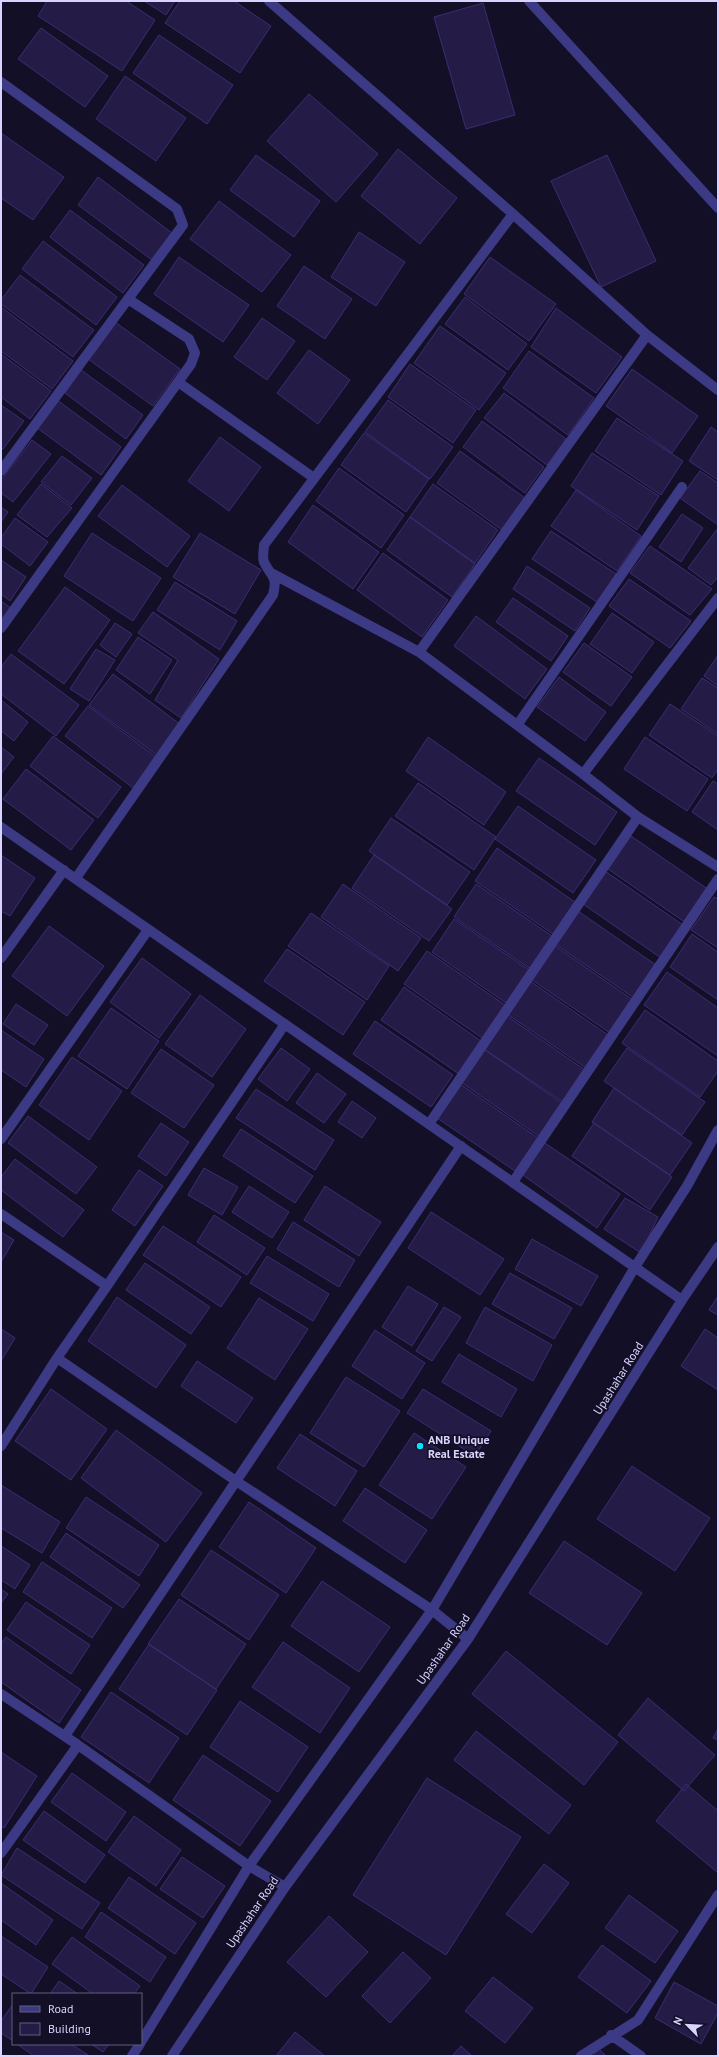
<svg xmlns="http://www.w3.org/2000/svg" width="719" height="2057" viewBox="0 0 719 2057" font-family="'PT Sans',sans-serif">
  <rect width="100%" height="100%" fill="#130f26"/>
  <path fill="#241b47" stroke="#3b2d73" d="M47 1H126L155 20 122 71 38 16Z
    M144 1H175L166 15Z
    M180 1H234L271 26 240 73 165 23Z
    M483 3 515 115 466 129 434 17Z
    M41 28 108 76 85 107 18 59Z
    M159 35 233 85 207 124 133 73Z
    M125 76 186 118 156 161 96 119Z
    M309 94 378 154 336 202 267 141Z
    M1 133 64 177 33 220 1 198Z
    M398 149 457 198 420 244 361 196Z
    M256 155 320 201 294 237 230 190Z
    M607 155 656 261 601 287 551 181Z
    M98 177 172 233 152 260 78 205Z
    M219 201 291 255 262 292 190 239Z
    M70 210 144 265 123 293 50 237Z
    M359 232 405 262 376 306 331 277Z
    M43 241 117 297 96 325 22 269Z
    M179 257 249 305 223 342 154 294Z
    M490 257 556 304 529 341 464 294Z
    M304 266 352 299 325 339 277 306Z
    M20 275 94 330 73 357 1 304V300Z
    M465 297 527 344 508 370 445 324Z
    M1 307 73 361 52 389 1 351Z
    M556 308 622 357 596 393 531 347Z
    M262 318 295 341 267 380 234 357Z
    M115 322 180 369 153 406 88 359Z
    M440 326 506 373 479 410 414 363Z
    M309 350 350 380 318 424 277 393Z
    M529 351 594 398 568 435 503 388Z
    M1 354 51 391 30 419 1 397Z
    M410 364 476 410 453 443 388 397Z
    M632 369 698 416 672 453 606 406Z
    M81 370 143 415 126 439 65 393Z
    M504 393 566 439 547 465 484 418Z
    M57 400 121 447 101 475 36 427Z
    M388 400 453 447 430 479 365 432Z
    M1 405 24 421 3 449 1 448Z
    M617 418 683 461 661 495 595 451Z
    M482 421 544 467 525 493 463 447Z
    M711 427 718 432V480L689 461Z
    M364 433 429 479 406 512 341 465Z
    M220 437 261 467 229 511 188 481Z
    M32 440 51 454 13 502 1 493V480Z
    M460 451 525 498 502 530 437 483Z
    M592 453 659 496 637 530 571 486Z
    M62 456 92 478 71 505 41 482Z
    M339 468 404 515 381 548 316 501Z
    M700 471 718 483V525L680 498Z
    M41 484 72 508 47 537 17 515Z
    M433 484 498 530 475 563 410 517Z
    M122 485 190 536 167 567 98 516Z
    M576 490 641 536 617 571 551 526Z
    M313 505 379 552 353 589 288 542Z
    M1 507 8 512 1 522Z
    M682 514 703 528 681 562 659 547Z
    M410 517 475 564 452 597 387 550Z
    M15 518 48 542 30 566 1 544V538Z
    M718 528V577L711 585 688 568Z
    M551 531 616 574 597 602 532 559Z
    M92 533 161 578 133 621 64 576Z
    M200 533 261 570 235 614 173 577Z
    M650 546 712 589 690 615 630 573Z
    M383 553 448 600 422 637 357 590Z
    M1 560 26 577 10 601 1 594Z
    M527 566 590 608 575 631 513 589Z
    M629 579 691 621 670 648 609 606Z
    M175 582 237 621 220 650 157 610Z
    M65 587 110 620 64 684 18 651Z
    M513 598 568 636 551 661 496 622Z
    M1 601 11 608 1 623Z
    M153 612 219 659 181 718 155 700 178 660 138 633Z
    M612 613 654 642 632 673 590 644Z
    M476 616 547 669 525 699 454 646Z
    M115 623 132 634 116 657 100 645Z
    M138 637 172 660 150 694 116 670Z
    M584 643 632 677 611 706 563 672Z
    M96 649 115 660 89 701 70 689Z
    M11 654 79 705 56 736 1 694V667Z
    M718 655V686L704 676Z
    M113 674 181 725 158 756 89 705Z
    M559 677 606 712 585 741 537 707Z
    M702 678 718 688V734L681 709Z
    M1 700 28 722 14 741 1 731Z
    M670 704 718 736V769L712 778 649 735Z
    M88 706 156 757 133 788 65 736Z
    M53 736 121 787 98 818 30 766Z
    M428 737 506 792 484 825 406 771Z
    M645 737 708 779 687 811 624 769Z
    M1 747 14 757 1 774Z
    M539 758 617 812 595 845 516 791Z
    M26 769 94 820 71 850 3 799Z
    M713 781 718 784V830L692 812Z
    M418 783 496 837 474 870 395 816Z
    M518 806 596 860 573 893 495 839Z
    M391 818 470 872 447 905 369 851Z
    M631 836 709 890 686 923 608 869Z
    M497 848 575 902 553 934 475 881Z
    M1 855 35 878 10 916 1 911Z
    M374 855 452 909 429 941 352 888Z
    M605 871 683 925 661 958 583 904Z
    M343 884 421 938 398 971 321 917Z
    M476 884 555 938 532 970 454 917Z
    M714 897 718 899V948L691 930Z
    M578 911 656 965 634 998 555 944Z
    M311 913 389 966 367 1000 288 946Z
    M454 919 532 972 509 1005 432 952Z
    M49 926 104 966 67 1016 12 976Z
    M692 934 718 952V1000L670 967Z
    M555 946 633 1000 610 1033 532 980Z
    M287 949 365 1002 343 1035 264 981Z
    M427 951 505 1005 482 1038 404 984Z
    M142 958 191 994 159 1038 110 1002Z
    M667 972 718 1008V1056L644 1005Z
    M530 981 608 1035 586 1068 507 1014Z
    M404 987 481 1041 459 1074 381 1020Z
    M200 995 246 1029 212 1077 165 1044Z
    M16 1004 48 1025 34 1045 3 1024Z
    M111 1008 159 1041 127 1089 78 1056Z
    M645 1010 718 1061V1071L700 1097 622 1043Z
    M507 1016 585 1070 563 1102 484 1049Z
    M375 1021 453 1075 431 1107 353 1054Z
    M1 1030 44 1059 26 1087 1 1070Z
    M281 1048 310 1069 287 1101 258 1079Z
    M627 1048 705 1102 682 1135 604 1081Z
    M161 1049 214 1085 184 1128 131 1093Z
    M485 1050 563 1104 540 1137 462 1083Z
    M72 1057 122 1091 89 1140 39 1105Z
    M317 1073 346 1094 324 1123 296 1103Z
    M460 1084 538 1138 515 1171 437 1118Z
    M614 1088 692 1143 670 1175 592 1122Z
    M256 1089 334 1140 315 1170 236 1118Z
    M352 1101 376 1118 362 1138 338 1122Z
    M28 1116 97 1167 76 1194 8 1143Z
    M161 1123 189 1142 166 1176 138 1156Z
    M594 1123 672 1177 650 1210 572 1156Z
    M241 1129 313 1176 295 1203 223 1156Z
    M542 1141 620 1194 597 1228 520 1173Z
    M15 1159 84 1210 63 1237 1 1190V1177Z
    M204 1168 238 1187 222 1215 188 1195Z
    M139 1170 163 1186 135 1226 112 1210Z
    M249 1186 289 1212 272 1238 232 1212Z
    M325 1186 381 1222 359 1256 304 1220Z
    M625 1198 658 1217 641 1253 604 1229Z
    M431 1212 504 1259 480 1295 408 1248Z
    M214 1215 265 1248 247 1275 197 1242Z
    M293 1222 355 1260 339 1287 277 1249Z
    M163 1226 241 1277 221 1307 143 1255Z
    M1 1232 14 1240 1 1262Z
    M532 1239 598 1276 581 1306 515 1269Z
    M267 1256 329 1294 313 1321 250 1283Z
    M145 1263 210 1307 191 1334 126 1290Z
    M510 1273 572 1308 554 1339 492 1304Z
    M408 1286 438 1304 412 1346 382 1327Z
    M718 1296V1315L709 1310Z
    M117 1297 186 1345 156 1388 88 1341Z
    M259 1298 308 1329 275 1380 227 1348Z
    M444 1307 461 1317 432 1361 416 1351Z
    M485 1307 552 1345 533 1381 466 1343Z
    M1 1329 15 1338 1 1361Z
    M705 1329 718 1338V1390L681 1366Z
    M375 1330 425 1363 402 1399 352 1366Z
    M459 1354 517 1389 501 1417 442 1382Z
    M197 1361 253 1398 236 1423 181 1386Z
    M346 1377 400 1411 364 1467 310 1433Z
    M51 1389 107 1429 71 1480 15 1441Z
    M423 1389 491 1431 475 1456 407 1413Z
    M116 1430 202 1493 166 1542 81 1478Z
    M414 1433 466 1467 432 1519 379 1485Z
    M300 1434 357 1471 335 1506 277 1468Z
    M632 1466 710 1518 675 1571 597 1519Z
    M1 1485 60 1522 42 1553 1 1528Z
    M365 1488 427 1530 405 1563 343 1521Z
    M86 1497 159 1545 139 1576 66 1528Z
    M249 1502 316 1548 286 1593 219 1547Z
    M66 1533 140 1585 123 1608 50 1557Z
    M564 1541 642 1593 607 1645 529 1593Z
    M1 1546 30 1565 15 1589 1 1580Z
    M211 1550 279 1595 249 1640 181 1595Z
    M42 1562 112 1608 92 1638 23 1592Z
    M322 1581 390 1627 359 1672 291 1626Z
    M1 1589 8 1594 1 1603Z
    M179 1599 246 1644 216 1689 148 1644Z
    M26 1602 90 1645 71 1674 7 1630Z
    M6 1637 81 1690 59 1723 1 1682V1644Z
    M283 1642 350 1688 320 1733 252 1687Z
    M149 1644 217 1690 187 1735 119 1689Z
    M506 1651 618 1742 584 1785 472 1694Z
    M111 1692 179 1738 149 1783 81 1737Z
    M648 1698 715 1755 684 1791 618 1735Z
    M240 1701 308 1747 278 1792 210 1747Z
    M718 1729V1740L713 1738Z
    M476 1731 571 1805 549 1834 454 1760Z
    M1 1752 37 1776 4 1828 1 1826Z
    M203 1755 271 1801 240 1846 173 1800Z
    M72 1773 126 1812 106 1841 51 1802Z
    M427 1778 521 1837 446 1955 353 1895Z
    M686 1784 718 1811V1873L656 1821Z
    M44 1811 105 1855 85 1883 23 1840Z
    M134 1816 181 1850 156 1886 108 1852Z
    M17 1848 100 1903 82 1929 1 1875Z
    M182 1857 225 1886 203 1918 160 1889Z
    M544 1864 569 1883 532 1933 506 1914Z
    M129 1877 196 1923 175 1954 108 1908Z
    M1 1883 53 1920 36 1945 1 1920Z
    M629 1895 678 1931 655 1963 605 1928Z
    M101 1912 166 1957 150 1982 85 1937Z
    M329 1916 368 1952 326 1997 287 1962Z
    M1 1936 48 1967 31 1994 1 1974Z
    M72 1937 140 1986 134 1994H93L52 1964Z
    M602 1945 651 1981 627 2013 578 1977Z
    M403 1952 431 1978 390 2023 362 1996Z
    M493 1977 533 2008 505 2043 465 2011Z
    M59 1981 78 1994H50Z
    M674 1982 718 2006V2013L701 2044 655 2018Z
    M13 2004V2041L1 2033V2021Z
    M295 2032 325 2056H276Z
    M17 2044H71L88 2055 34 2056Z
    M91 2044H109L103 2052Z
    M461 2046 472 2056H452Z
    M599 2049 606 2056H593Z"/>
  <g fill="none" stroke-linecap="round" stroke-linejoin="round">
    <path stroke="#3d3a85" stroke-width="10" d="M529 1 718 208
      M1 82 177 209 183 225 128 299 189 339 195 353 191 364 1 628
      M513 214 647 335 718 390
      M178 382 314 478
      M1 471 128 299
      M273 574 419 652 583 774
      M419 652 647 335
      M518 724 682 487
      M638 817 718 867
      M1 827 682 1300
      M76 878 273 595C278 575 271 577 264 562 262 557 264 550 264 545L513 214 269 1
      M1 958 64 870
      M429 1124 638 817 583 774 718 598
      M1 1139 148 930
      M513 1182 718 879
      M1 1214 107 1286 57 1358 236 1481 432 1610 468 1639
      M107 1286 285 1024
      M1 1446 57 1358
      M1 1694 78 1745 249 1866 285 1887
      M65 1736 461 1146
      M1 1853 78 1745
      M611 2035 641 2056
      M141 2042 249 1866 432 1610 635 1267 687 1186 718 1130
      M132 2056 140 2044
      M172 2056 285 1887 468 1639 682 1300 718 1247
      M581 2056 638 2020 718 1895"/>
  </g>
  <circle fill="#00e5ff" stroke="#130f26" stroke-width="1.5" cx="420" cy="1446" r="4"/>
  <g text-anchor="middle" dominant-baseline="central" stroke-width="3.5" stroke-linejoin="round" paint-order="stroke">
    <g font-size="12" fill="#d9d4ff" stroke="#130f26">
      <text transform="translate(618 1378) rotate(-58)">Upashahar Road</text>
      <text transform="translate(443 1649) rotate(-55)">Upashahar Road</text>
      <text transform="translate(252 1912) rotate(-56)">Upashahar Road</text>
    </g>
    <g font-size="12" font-weight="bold" fill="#d9d4ff" stroke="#130f26" text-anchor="start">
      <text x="428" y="1439">ANB Unique<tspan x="428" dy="14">Real Estate</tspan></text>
    </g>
  </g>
  <rect width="719" height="2057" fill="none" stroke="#d9d4ff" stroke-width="4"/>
  <rect x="12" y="1993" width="130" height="52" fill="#130f26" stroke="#625e7d"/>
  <rect x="20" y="2006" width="20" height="6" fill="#3d3a85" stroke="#625e7d"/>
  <text x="48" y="2013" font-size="12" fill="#d9d4ff">Road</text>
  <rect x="20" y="2023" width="20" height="12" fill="#241b47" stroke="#625e7d"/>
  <text x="48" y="2033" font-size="12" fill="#d9d4ff">Building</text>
  <g transform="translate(687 2025) rotate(294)" stroke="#130f26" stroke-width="3" paint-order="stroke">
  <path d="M0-3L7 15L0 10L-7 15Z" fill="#d9d4ff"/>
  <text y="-6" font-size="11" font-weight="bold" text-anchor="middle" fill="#d9d4ff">N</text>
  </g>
</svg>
